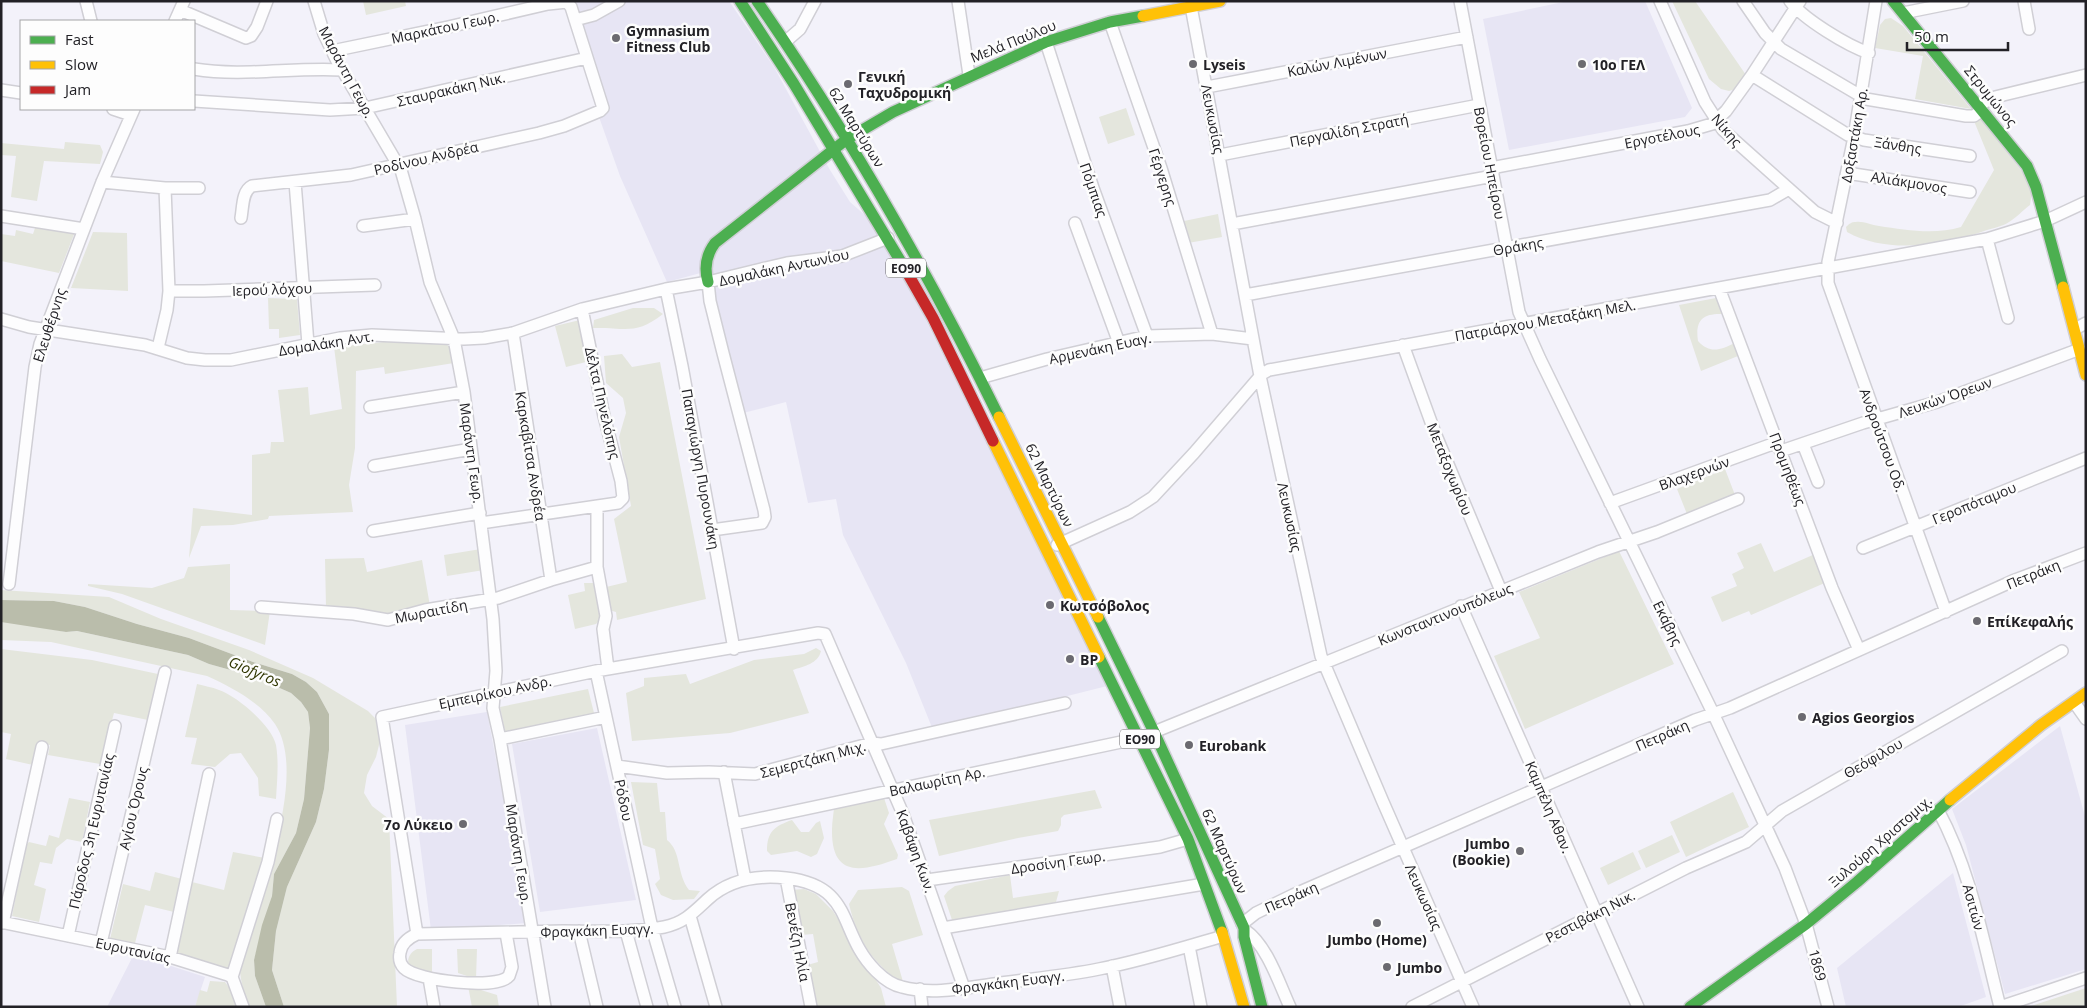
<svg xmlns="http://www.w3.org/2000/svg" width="2087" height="1008" viewBox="0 0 2087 1008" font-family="'Open Sans',sans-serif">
  <rect width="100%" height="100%" fill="#f3f2fa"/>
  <path fill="#e7e5f4" d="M570 1H729L774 67 830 170 850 202 875 224 917 302 1107 686 933 730 906 663 843 535 836 499 808 503 786 402 743 413 708 271 667 282 620 176 599 117 610 110Z
    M1568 1H1645L1692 108 1685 117 1509 150 1483 19Z
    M487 712 527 923 431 930 405 725Z
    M2060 726 2086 820V969L2005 994 1966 845 1952 809Z
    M597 728 636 900 540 912 512 744Z
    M1953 873 1986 997 1958 1007H1846L1837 968Z
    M134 954 205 977 195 1007H107Z"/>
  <path fill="#e4e6dd" d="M363 1H405L406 6 366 15Z
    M1672 1H1695L1746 75 1736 89 1729 91 1721 89 1709 79Z
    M1891 18 1903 26 1971 109 1915 99 1923 56 1875 48 1880 25 1885 19Z
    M1126 108 1135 135 1108 144 1099 117Z
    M1980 118 2028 179 2032 191 2030 205C2023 210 2016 218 2009 222 2003 226 1994 228 1987 230 1945 245 1888 255 1847 232L1846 227C1849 224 1851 222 1856 222 1863 221 1871 225 1879 226 1905 230 1935 235 1961 227L1994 170 1974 121Z
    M65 142 100 145 103 152 100 164 44 161 37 201 11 197 16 156 1 155V143L64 149Z
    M1218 214 1222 237 1188 243 1184 221Z
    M36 225 75 232 59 273 1 261V234L15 236 16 230 33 234Z
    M93 232 127 233 128 291 71 288Z
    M268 298 297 299 300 335 279 338V329H269Z
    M1716 298 1723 314C1702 313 1695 321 1698 341 1710 354 1720 350 1735 343L1738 356 1701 371 1679 305Z
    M633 308H654L663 314C635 336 625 327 593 328L594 320Z
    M580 320 590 361 566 367 555 326Z
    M403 340C416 341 448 338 453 351 454 354 454 359 454 363L385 374 384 367 356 371 355 448 349 485 353 512 269 516 268 519 233 525 201 526 189 558 193 508 252 515V455L270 453 271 442H284L278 390 308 387 310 415 342 409 334 347Z
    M622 354 632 367 660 362 706 599 617 620 616 612 609 610 602 588 627 582 614 519 631 506 619 437 626 413 623 398 606 383 604 356Z
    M1725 469 1735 495 1687 514 1677 489Z
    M1761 543 1774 572 1815 554 1827 582 1751 615 1749 611 1722 622 1711 597 1737 586 1732 574 1744 568 1737 553Z
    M481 549 484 570 447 576 444 555Z
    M1619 551 1674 664 1525 729 1494 656 1540 638 1519 592Z
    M364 558 367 572 422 560 430 606 383 615 366 610 326 607 325 559Z
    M230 564V610L270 611 265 645 122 594 88 586V584L152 588 184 578 188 567Z
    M584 583H593L597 586 602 618 596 624 575 629 568 595 585 591Z
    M1 590 109 597 161 619 249 650 313 678 368 711 380 723 381 737 376 757 367 775 364 793 372 806 389 819 397 1007H284L272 970 276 931 287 887 316 822 324 789 329 750V714L317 692 306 682 292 674 253 662 189 638 137 624 85 607 54 601 1 600Z
    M7 621 66 632 77 631 188 655 209 664 252 676 291 693 301 702 308 712 310 728 304 799 296 833 274 874 272 896 254 960 255 976 266 1007H249C245 995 239 978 240 966 241 950 250 931 255 915 269 867 305 769 275 724 260 702 231 687 207 676L51 642 1 640V622Z
    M816 648 821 651C818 664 804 666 793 670L809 713 730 733 632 741 626 693 644 686V678L686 674 690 684 754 660 804 654Z
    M1 649 92 660 158 674 148 720 114 713 100 764 48 755 50 745 38 743 33 765 6 759 11 734 1 732Z
    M197 684C204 686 212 687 219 690 237 696 272 726 276 745 279 763 277 781 276 799L259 796 258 778 241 753 230 754 215 767 191 764 197 738 185 737Z
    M588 689 594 713 505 732 500 707Z
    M631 782 657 783 660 812H665L667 840C682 852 676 873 689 890L700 891 694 899 673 900 661 895 655 884 660 879 655 849 643 845Z
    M1095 790 1102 808 1064 815 1061 818V825L1058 831 1018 838 939 856 929 820Z
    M1733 792 1749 827 1686 857 1670 822Z
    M883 795 889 813 884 824 898 855 897 859C861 872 831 878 832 829 832 821 834 813 834 805Z
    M69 798 90 802 82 842 67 839 56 848 52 864 40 862 34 885 46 889 39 922 12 916 26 845 29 842 46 846 49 835 59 838Z
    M792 820 801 832H809L816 823 820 821 824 838 817 854 811 857 797 851 771 855 767 851C767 831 775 826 792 820Z
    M1672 835 1680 852 1646 868 1638 851Z
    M233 852 265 858 229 969 175 954 192 882 224 890Z
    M1633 852 1641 869 1608 885 1600 868Z
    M155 872 182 879 174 912 145 905 135 943 110 939 123 884 150 891Z
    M1010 875 1013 898 1059 891 1056 902 1040 908 953 923 944 896 948 891 955 886Z
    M902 887 909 891 923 935 892 944 904 985C873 963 858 942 849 904L858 890Z
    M804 889 816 894 833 911 881 988 886 1007H813L804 966 818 962 813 934 801 935 791 890Z
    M417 949H432V973C427 972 417 972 412 968 404 962 410 952 417 949Z
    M457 949H477L476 979 458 973Z
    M210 981 225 982 231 990 236 1007H195L200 990 207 992Z
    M468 986 497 995 499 1007H472Z
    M2086 988V1007H2028Z"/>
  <path fill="#babdab" d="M1 600 54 601 85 607 137 624 189 638 253 662 292 674 306 682 317 692 329 714V750L324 789 316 822 287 887 276 931 272 970 284 1007H266L255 976 254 960 262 925 272 896 274 874 296 833 304 799 310 728 308 712 301 702 291 693 252 676 209 664 188 655 77 631 66 632 1 622Z"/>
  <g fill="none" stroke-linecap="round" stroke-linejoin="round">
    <g stroke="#d0cfd5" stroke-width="14">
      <path id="street" d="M86 1 91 21
        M314 1 324 34 337 61 401 170 415 219 430 282 454 339 464 392 493 619 496 671 493 708 500 739 545 1007
        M958 1 969 75
        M1190 1 1260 376 1321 656 1383 802 1473 1007
        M1460 1 1519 312 1540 359 1713 713 1785 868 1806 924 1828 1007
        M1660 1 1705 102 1723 130 1815 212 1837 223
        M1743 1 1765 33 1781 49 1866 99 1966 116H1974L1982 110
        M1790 1C1803 19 1848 46 1869 53
        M1876 1 1854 137 1828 262V283L1946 612
        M2024 1 2029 29
        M180 10 246 38 251 36 257 27 267 1
        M1903 13 1963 1
        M575 20 594 15 619 1
        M175 21 184 1
        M1110 22 1161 168 1212 334
        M785 42 800 29 815 1
        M1046 42 1093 188 1147 336
        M194 69C243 77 293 67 342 70
        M1752 75 1848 135 1864 140 1970 156
        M1207 87 1467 37
        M1 90 21 93
        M194 101 330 110 365 108 587 58
        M1979 105 1995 97 2086 75
        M113 109 131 115
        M1220 155 1479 105
        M1491 168 1688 131 1712 124 1726 111 1752 75 1800 1
        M1847 173 1970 192
        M102 182 165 188H199
        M295 182 308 344
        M1 216 84 229
        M241 218C243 207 242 191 252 186L351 175 539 133 564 126 600 111 603 108 571 7 567 2 548 4 448 27 332 51
        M1075 223 1119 343
        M1232 224 1493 176
        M363 226 415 219
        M1987 239 2008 318
        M708 282 710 301 723 353 764 510 765 517 762 523 712 530
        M1719 288 1832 588 1859 650
        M666 289 682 366 734 649
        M169 291H204L375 285
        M1245 295 1770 200 1789 189
        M1 319 29 327 145 345 187 358 205 360H231L340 338 372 335 464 339 484 338 513 333 582 309 666 289 708 282 787 263 842 256 888 238
        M2075 329 2086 323
        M513 333 551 580
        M1403 345 1435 433 1501 591
        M158 348 167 310 169 291 165 188
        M980 378 1047 359 1147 336 1212 334 1253 339
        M370 407 464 392
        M1803 444 1818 482
        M1781 451 1863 423 1937 402 2080 349
        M374 466 471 449
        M1610 503 1778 442
        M597 506V567L606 616 603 629 608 669
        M481 523 618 503 623 498 621 481 604 416 582 309
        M373 531 480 513
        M1057 545 1130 512 1153 497 1194 453 1262 374 1269 370 1987 239 2045 221 2086 202
        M1863 548 2086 458
        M9 584 35 367 40 344 102 182 134 109
        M1461 606 1638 1007
        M261 607 354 614 388 620 425 610 498 598 551 580 597 567
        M596 671 652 928 675 1007
        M2074 702 2086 719
        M1154 732 1598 552 1657 532 1738 499
        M500 739 606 717
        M617 766 667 773 709 772 755 774 872 743 881 744 1065 703
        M724 772 745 879
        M1938 810C1971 871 1983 940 2000 1007
        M734 824 1140 738
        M786 878 811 1007
        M927 880 1160 847 1188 839
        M690 916 716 1007
        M1 922 170 957 228 975 232 977 243 1007
        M3 923 42 747
        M1242 924 1256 913 1293 895 1695 720 1730 708 2015 580 2086 553
        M943 928 1204 884
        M1245 930C1267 945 1279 983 1290 1007
        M579 931 597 1007
        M626 931 647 1007
        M417 934C408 938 401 943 400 953 399 958 400 964 404 968 417 981 497 990 509 976L512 967 506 933
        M68 936 115 726
        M101 943 165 672
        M1189 946 1201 1007
        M170 957 209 774
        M1112 966 1120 1007
        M232 977 268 862 277 819
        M429 978 434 1007
        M964 988 903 814 825 634 818 633 596 671 382 717 417 934C465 933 514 932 563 931 596 931 631 933 664 927 684 923 694 912 708 899 730 879 758 875 786 878 856 886 837 933 876 971 883 978 892 985 902 987 931 995 965 988 994 984 1029 979 1064 976 1099 969 1141 961 1182 948 1223 936
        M920 989 922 1007
        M1412 1007 1686 868 1746 842 1782 811 2062 651
        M2000 1007 2086 978"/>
    </g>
    <g stroke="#d0cfd5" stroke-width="14">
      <path id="fast" d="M740 1 794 84 904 267
        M757 1C849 134 928 272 999 417
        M1893 1 2027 166 2036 187 2063 287
        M708 282C704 268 706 255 715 243L847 139 893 112 1046 42 1110 22 1143 16
        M1098 617 1154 732 1244 928V937L1262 1007
        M1099 657 1188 839 1222 932
        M1690 1007 1806 924 1857 882 1950 800"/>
    </g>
    <g stroke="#d0cfd5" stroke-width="14">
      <path id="slow" d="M1143 16 1220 1
        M2063 287 2086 375
        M999 417 1098 617
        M993 441 1099 657
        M1950 800 2041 725 2086 693
        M1222 932 1244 1007"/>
    </g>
    <g stroke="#d0cfd5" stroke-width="14">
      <path id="jam" d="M904 267 933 318 993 441"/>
    </g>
    <use href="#street" stroke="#fdfdfe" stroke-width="11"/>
    <use href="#fast" stroke="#4caf50" stroke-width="11"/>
    <use href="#slow" stroke="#ffc107" stroke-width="11"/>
    <use href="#jam" stroke="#c62828" stroke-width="11"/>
  </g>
  <g fill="#6b6a70" stroke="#fdfdfd" stroke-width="2">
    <circle cx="616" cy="38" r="5"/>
    <circle cx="1193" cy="64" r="5"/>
    <circle cx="1582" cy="64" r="5"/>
    <circle cx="848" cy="84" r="5"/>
    <circle cx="1050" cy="605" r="5"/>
    <circle cx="1977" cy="621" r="5"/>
    <circle cx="1070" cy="659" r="5"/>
    <circle cx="1802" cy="717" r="5"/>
    <circle cx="1189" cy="745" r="5"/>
    <circle cx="463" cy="824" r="5"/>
    <circle cx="1520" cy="851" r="5"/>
    <circle cx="1377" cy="923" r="5"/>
    <circle cx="1387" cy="967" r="5"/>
  </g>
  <g text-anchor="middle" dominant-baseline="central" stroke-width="5" stroke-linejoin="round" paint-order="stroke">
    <g fill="#fdfdfd" stroke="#646366" stroke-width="1">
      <rect x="886" y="258.5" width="40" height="19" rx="4"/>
      <rect x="1120" y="729.5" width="40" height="19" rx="4"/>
    </g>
    <g font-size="12" font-weight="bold" fill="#222126">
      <text x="906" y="268">ΕΟ90</text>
      <text x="1140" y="739">ΕΟ90</text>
    </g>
    <g font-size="14" fill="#222126" stroke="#fdfdfd">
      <text transform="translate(445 27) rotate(-12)">Μαρκάτου Γεωρ.</text>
      <text transform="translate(1013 41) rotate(-22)">Μελά Παύλου</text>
      <text transform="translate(1337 62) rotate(-11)">Καλών Λιμένων</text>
      <text transform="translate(347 72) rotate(62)">Μαράντη Γεωρ.</text>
      <text transform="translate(451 89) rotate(-13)">Σταυρακάκη Νικ.</text>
      <text transform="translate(1991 96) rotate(51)">Στρυμώνος</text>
      <text transform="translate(1213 119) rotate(79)">Λευκωσίας</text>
      <text transform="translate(857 127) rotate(58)">62 Μαρτύρων</text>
      <text transform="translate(1349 130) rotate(-11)">Περγαλίδη Στρατή</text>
      <text transform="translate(1727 130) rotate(49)">Νίκης</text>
      <text transform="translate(1854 135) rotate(-80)">Δοξαστάκη Αρ.</text>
      <text transform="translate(1662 136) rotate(-11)">Εργοτέλους</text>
      <text transform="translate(1898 145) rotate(9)">Ξάνθης</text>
      <text transform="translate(426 158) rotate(-13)">Ροδίνου Ανδρέα</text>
      <text transform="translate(1490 163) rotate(79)">Βορείου Ηπείρου</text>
      <text transform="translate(1163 177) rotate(72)">Γέργερης</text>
      <text transform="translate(1909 182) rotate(9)">Αλιάκμονος</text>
      <text transform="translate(1094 190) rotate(71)">Πόμπιας</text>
      <text transform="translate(1518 246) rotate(-10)">Θράκης</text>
      <text transform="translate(784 267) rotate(-12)">Δομαλάκη Αντωνίου</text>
      <text transform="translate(272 289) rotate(-2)">Ιερού λόχου</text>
      <text transform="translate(1545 320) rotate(-10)">Πατριάρχου Μεταξάκη Μελ.</text>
      <text transform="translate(49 325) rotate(-72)">Ελευθέρνης</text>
      <text transform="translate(326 343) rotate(-9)">Δομαλάκη Αντ.</text>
      <text transform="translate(1100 348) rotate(-12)">Αρμενάκη Ευαγ.</text>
      <text transform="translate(1945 397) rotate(-19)">Λευκών Όρεων</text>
      <text transform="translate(603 403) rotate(77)">Δέλτα Πηνελόπης</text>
      <text transform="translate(1883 440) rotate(70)">Ανδρούτσου Οδ.</text>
      <text transform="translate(472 453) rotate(82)">Μαράντη Γεωρ.</text>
      <text transform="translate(531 456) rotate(81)">Καρκαβίτσα Ανδρέα</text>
      <text transform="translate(701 469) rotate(80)">Παπαγιώργη Πυρουνάκη</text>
      <text transform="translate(1450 469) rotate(68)">Μεταξοχωρίου</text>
      <text transform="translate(1788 469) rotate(69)">Προμηθέως</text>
      <text transform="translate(1694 473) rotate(-20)">Βλαχερνών</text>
      <text transform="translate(1050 485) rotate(64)">62 Μαρτύρων</text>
      <text transform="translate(1974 503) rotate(-22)">Γεροπόταμου</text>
      <text transform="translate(1290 517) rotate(78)">Λευκωσίας</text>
      <text transform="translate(2033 574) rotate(-22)">Πετράκη</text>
      <text transform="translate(431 611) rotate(-11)">Μωραιτίδη</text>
      <text transform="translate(1445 614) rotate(-22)">Κωνσταντινουπόλεως</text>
      <text transform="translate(1668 623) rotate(64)">Εκάβης</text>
      <text transform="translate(495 692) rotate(-12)">Εμπειρίκου Ανδρ.</text>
      <text transform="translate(1662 735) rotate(-24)">Πετράκη</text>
      <text transform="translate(1873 758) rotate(-30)">Θεόφιλου</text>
      <text transform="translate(813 759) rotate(-15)">Σεμερτζάκη Μιχ.</text>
      <text transform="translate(937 781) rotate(-12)">Βαλαωρίτη Αρ.</text>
      <text transform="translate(624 800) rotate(78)">Ρόδου</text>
      <text transform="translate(1549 807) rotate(67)">Καμπέλη Αθαν.</text>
      <text transform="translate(133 808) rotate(-77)">Αγίου Όρους</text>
      <text transform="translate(91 831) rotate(-77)">Πάροδος 3η Ευρυτανίας</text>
      <text transform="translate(1880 841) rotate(-41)">Ξυλούρη Χριστομιχ.</text>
      <text transform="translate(916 851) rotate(70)">Καβάφη Κων.</text>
      <text transform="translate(1225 851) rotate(66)">62 Μαρτύρων</text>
      <text transform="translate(519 854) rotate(81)">Μαράντη Γεωρ.</text>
      <text transform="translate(1058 862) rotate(-8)">Δροσίνη Γεωρ.</text>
      <text transform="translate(1291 897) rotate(-24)">Πετράκη</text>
      <text transform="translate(1424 897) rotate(66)">Λευκωσίας</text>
      <text transform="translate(1974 907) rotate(75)">Ασιτών</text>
      <text transform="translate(1590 916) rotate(-27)">Ρεστιβάκη Νικ.</text>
      <text transform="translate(597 930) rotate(-2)">Φραγκάκη Ευαγγ.</text>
      <text transform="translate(798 942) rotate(79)">Βενέζη Ηλία</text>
      <text transform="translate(133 950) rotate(12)">Ευρυτανίας</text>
      <text transform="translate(1818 965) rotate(75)">1869</text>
      <text transform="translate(1008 982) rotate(-7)">Φραγκάκη Ευαγγ.</text>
    </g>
    <g font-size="14" font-weight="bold" fill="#222126" stroke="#fdfdfd" text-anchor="start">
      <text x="626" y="30">Gymnasium<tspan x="626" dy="16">Fitness Club</tspan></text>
      <text x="1203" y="64">Lyseis</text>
      <text x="1592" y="64">10ο ΓΕΛ</text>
      <text x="858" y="76">Γενική<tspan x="858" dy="16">Ταχυδρομική</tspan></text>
      <text x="1060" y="605">Κωτσόβολος</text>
      <text x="1987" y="621">ΕπίΚεφαλής</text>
      <text x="1080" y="659">BP</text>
      <text x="1812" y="717">Agios Georgios</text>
      <text x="1199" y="745">Eurobank</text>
      <text x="453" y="824" text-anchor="end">7o Λύκειο</text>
      <text x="1510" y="843" text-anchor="end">Jumbo<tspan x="1510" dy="16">(Bookie)</tspan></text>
      <text x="1377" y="939" text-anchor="middle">Jumbo (Home)</text>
      <text x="1397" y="967">Jumbo</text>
    </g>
    <g font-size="15" font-style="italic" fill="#303601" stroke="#fdfdfd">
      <text transform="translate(255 671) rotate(23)">Giofyros</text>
    </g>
  </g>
  <rect width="2087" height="1008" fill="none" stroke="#222126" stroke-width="5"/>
  <rect x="20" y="20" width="175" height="90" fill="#fdfdfd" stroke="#a5a5a7"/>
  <rect x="30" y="36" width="25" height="8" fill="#4caf50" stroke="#a5a5a7"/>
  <text x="65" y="45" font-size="15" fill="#222126">Fast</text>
  <rect x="30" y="61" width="25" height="8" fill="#ffc107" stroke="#a5a5a7"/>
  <text x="65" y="70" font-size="15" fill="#222126">Slow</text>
  <rect x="30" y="86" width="25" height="8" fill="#c62828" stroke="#a5a5a7"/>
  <text x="65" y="95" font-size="15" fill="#222126">Jam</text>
  <path d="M1907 42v8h101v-8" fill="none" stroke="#222126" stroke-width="2.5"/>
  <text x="1914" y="42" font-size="15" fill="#222126" stroke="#fdfdfd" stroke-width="4" paint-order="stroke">50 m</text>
</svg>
